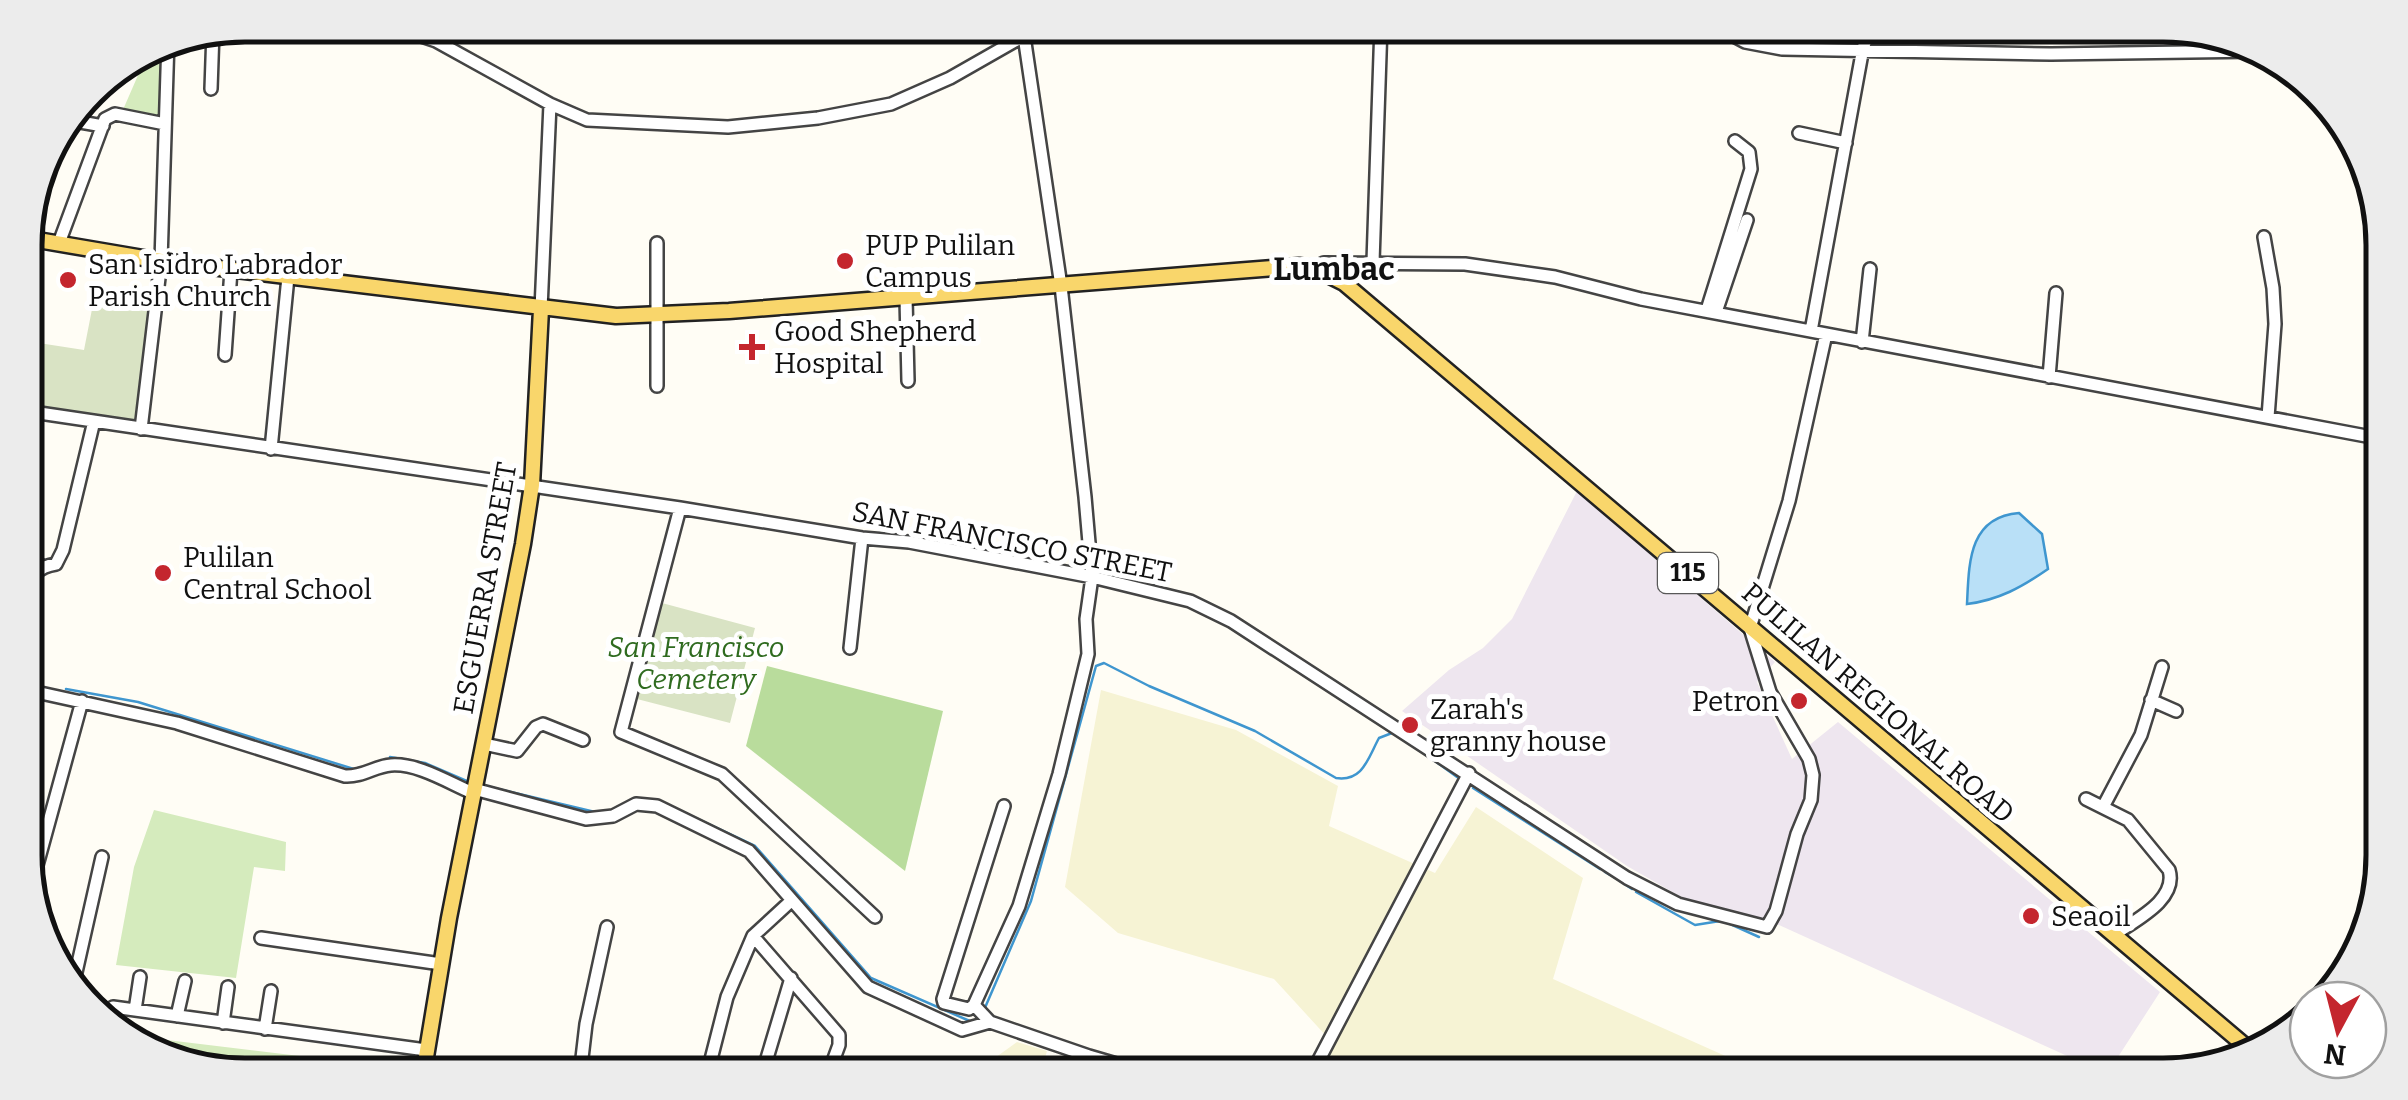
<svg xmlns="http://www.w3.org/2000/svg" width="2408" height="1100" viewBox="0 0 2408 1100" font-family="Bitter,serif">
  <rect width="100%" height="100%" fill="#fffdf5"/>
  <path fill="#eee6ef" d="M1577 491 1775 662 1757 682 1792 759 1838 722 2160 992 2107 1074 1779 925 1683 898 1627 866 1402 711 1449 670 1483 648 1512 619Z"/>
  <path fill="#f6f3d4" d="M1101 690 1236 730 1338 786 1329 826 1435 873 1476 807 1583 878 1553 979 1768 1075H1312L1328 1038 1274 979 1118 933 1065 887Z
    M1017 1042 1047 1051 1040 1075H959L974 1073Z"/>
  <path fill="#d5ebbd" d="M166 41 163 118 122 112 149 50Z
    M154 810 286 842 285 871 254 867 236 978 116 965 134 867Z
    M167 1040 416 1070V1075H246L165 1059Z"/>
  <path fill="#b9dc9c" d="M767 666 943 711 905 871 746 746Z"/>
  <path fill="#d9e3c4" d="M94 299 149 306 134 423 26 405V341L84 350Z
    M662 603 755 628 730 723 637 699Z"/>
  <path fill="#b9e0f7" stroke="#3f96cf" stroke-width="2.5" d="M2019 513 2042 534 2048 569C2022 587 1999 600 1967 604 1969 564 1968 517 2019 513Z"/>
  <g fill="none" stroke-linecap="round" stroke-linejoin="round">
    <path stroke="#3f96cf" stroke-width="2.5" d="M66 689 138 702 357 770
      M1424 753 1457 777
      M390 757 425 763 469 782
      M490 787 595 812
      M1473 788 1600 869
      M672 807 755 846 871 978 972 1022
      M1605 872 1617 879
      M1620 881 1632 889
      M1636 892 1695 925 1720 921
      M1728 923 1759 937
      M984 1010 1031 901 1096 666 1104 663 1149 686 1255 731 1336 778C1363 782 1368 758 1379 738L1392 733"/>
    <g stroke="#444" stroke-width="16">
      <path id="minor" d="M388 25 436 41 550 104 587 120 728 127 818 118 891 104 950 78 1043 25
        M1713 25 1745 42 1782 49 2051 54 2260 51
        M211 89 213 31
        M69 120 103 126
        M1799 133 1846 143
        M2264 237 2273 288 2275 324 2268 417
        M59 243 105 119 115 114 165 124
        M657 243V386
        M1373 262 1381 25
        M1314 268 1324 263 1465 264 1555 277 1641 299 2382 439
        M906 298 908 381
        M541 309 550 104
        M1707 310 1751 169 1749 152 1735 141
        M1716 312 1747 220
        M1811 331 1863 48 1872 25
        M1862 342 1870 269
        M225 355 231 270
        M2049 377 2056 293
        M26 411 680 508 862 538 909 542 1092 577 1190 601 1231 621 1627 878 1678 904 1767 927 1776 911 1797 834 1811 800 1813 775 1809 759 1770 692 1750 628 1789 501 1826 334
        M141 429 161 261 168 40
        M271 449 288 277
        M680 508 621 732 722 774 875 917
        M26 562 42 566
        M26 594C31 576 37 567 56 564L63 550 94 421
        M850 648 862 538
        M27 690 177 723 345 776C363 777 375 766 391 765 418 763 449 783 473 793
        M2151 700 2176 711
        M484 744 517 751 536 727 543 724 583 740
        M474 789 586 819 613 816 636 804 657 806 749 851 868 987 962 1030 990 1022
        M2086 799 2128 820 2169 870C2178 900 2135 920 2114 935
        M2103 807 2141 735 2162 667
        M30 891 82 701
        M753 936 839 1035V1045L828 1075
        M261 938 441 964
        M72 990 102 857
        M974 1005 1019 906 1059 774 1088 654 1086 619 1092 577 1085 497 1061 286 1024 36
        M974 1005 969 1009 944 1003 943 999 1004 806
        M974 1005 990 1022 1089 1056 1154 1075
        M113 1007 426 1050
        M135 1010 140 977
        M177 1016 185 981
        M223 1023 228 987
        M265 1029 271 991
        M580 1075 586 1024 607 927
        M707 1075 727 997 753 936 791 901
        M762 1075 791 978
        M1083 1075 1089 1056
        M1311 1075 1469 773"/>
    </g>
    <g stroke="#222" stroke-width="19">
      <path id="major" d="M26 238 161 261 616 316 729 311 1299 266 1314 268 1344 283 2250 1050
        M423 1075 449 918 523 544 532 485 541 309"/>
    </g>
    <use href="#minor" stroke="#fff" stroke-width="11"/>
    <use href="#major" stroke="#f9d66b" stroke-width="14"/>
  </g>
  <g fill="#c4262e" stroke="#fff" stroke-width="4">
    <circle cx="845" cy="261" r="10"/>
    <circle cx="68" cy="280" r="10"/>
    <path d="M747 332h10v10h10v10h-10v10h-10v-10h-10v-10h10z"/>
    <circle cx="163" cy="573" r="10"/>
    <circle cx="1799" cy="701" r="10"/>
    <circle cx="1410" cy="725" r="10"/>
    <circle cx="2031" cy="916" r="10"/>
  </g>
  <g text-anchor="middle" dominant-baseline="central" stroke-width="10" stroke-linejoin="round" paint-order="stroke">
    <rect fill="#fff" stroke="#585858" stroke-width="2.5" x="1658" y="553" width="60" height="40" rx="8"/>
    <g font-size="25" font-weight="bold" fill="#111">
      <text x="1688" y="573">115</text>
    </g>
    <g font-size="28" fill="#111" stroke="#fff" text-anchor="start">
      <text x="865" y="245">PUP Pulilan<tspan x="865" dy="32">Campus</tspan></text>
      <text x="88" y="264">San Isidro Labrador<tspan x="88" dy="32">Parish Church</tspan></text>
      <text x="774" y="331">Good Shepherd<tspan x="774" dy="32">Hospital</tspan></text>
      <text x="183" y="557">Pulilan<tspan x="183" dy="32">Central School</tspan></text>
      <text x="1779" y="701" text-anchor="end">Petron</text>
      <text x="1430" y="709">Zarah's<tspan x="1430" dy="32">granny house</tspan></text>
      <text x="2051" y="916">Seaoil</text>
    </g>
    <g font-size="28" fill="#111" stroke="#fff">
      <text transform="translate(1012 542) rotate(11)">SAN FRANCISCO STREET</text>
      <text transform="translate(485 588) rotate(-80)">ESGUERRA STREET</text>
      <text transform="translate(1878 703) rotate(41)">PULILAN REGIONAL ROAD</text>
    </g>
    <g font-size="28" font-style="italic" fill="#2f6b1f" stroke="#fff">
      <text x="696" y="647">San Francisco<tspan x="696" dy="32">Cemetery</tspan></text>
    </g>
    <g font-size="32" font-weight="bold" fill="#111" stroke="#fff">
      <text x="1334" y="269">Lumbac</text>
    </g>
  </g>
  <path d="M0 0H2408V1100H0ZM245 42H2163A203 203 0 0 1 2366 245V855A203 203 0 0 1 2163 1058H245A203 203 0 0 1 42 855V245A203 203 0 0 1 245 42Z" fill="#ececec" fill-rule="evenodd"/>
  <path fill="none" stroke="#111" stroke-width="5" d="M245 42H2163A203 203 0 0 1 2366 245V855A203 203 0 0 1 2163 1058H245A203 203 0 0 1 42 855V245A203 203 0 0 1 245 42Z"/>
  <g transform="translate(2338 1030) rotate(187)"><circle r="48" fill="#ffffff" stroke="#a0a0a0" stroke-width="2.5"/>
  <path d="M0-8L18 38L0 25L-18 38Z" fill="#c4262e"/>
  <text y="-15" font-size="28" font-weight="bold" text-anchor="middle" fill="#111111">N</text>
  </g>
</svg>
